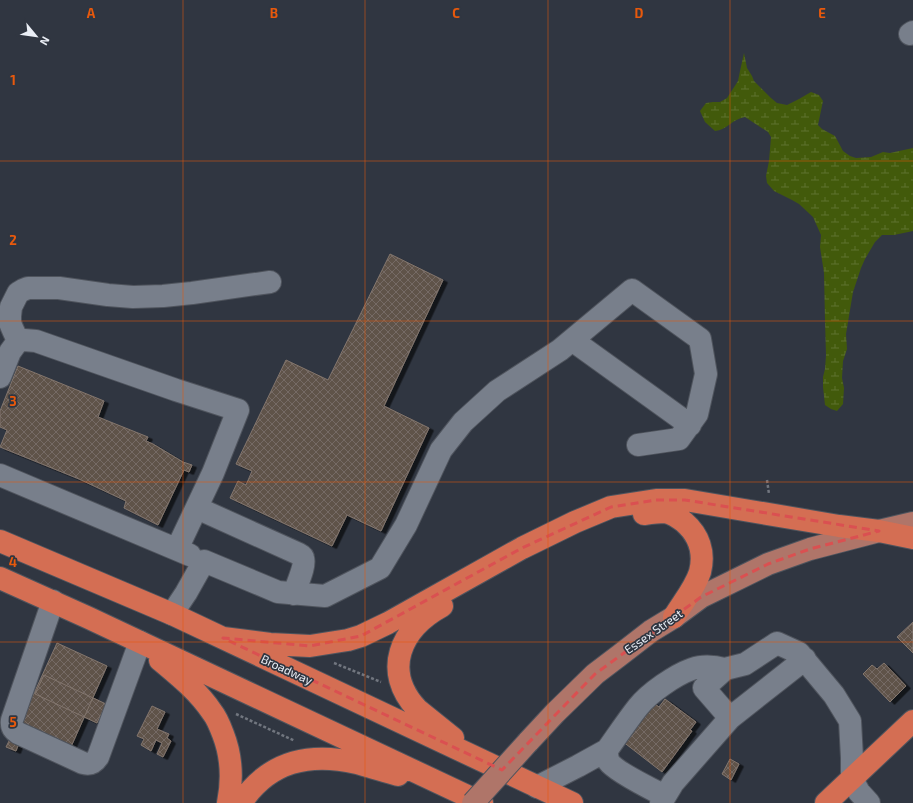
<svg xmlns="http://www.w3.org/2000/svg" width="913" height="803" viewBox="0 0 913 803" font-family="'Exo 2',sans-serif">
  <defs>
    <pattern id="wetland-marsh" width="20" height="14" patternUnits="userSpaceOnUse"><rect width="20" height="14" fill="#425a0b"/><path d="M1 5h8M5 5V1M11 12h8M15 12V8" fill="none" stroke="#5d722f"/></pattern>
    <pattern id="building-cross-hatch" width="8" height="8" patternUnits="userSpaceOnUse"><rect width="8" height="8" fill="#5e524a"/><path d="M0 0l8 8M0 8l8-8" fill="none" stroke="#756b65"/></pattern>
    <filter id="shadow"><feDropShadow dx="4.5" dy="2.5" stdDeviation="0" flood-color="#0009"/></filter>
  </defs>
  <rect width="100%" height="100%" fill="#303641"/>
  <path fill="url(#wetland-marsh)" d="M744 53 747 68 752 76 754 81 771 98 777 103 787 105 799 99 811 92 819 95 823 101 818 125 822 129 835 136 843 151 850 156 856 158 871 157 883 152 890 153 913 148V231L894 235H882L875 242 865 259 861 268 853 292 846 334 847 349 843 361 842 378 844 388 843 404 837 411 831 409 825 405 823 387V377L825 369 826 355 825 320 824 273 820 247 821 235 813 217 799 204 792 200 774 191 767 183 766 176 769 161 771 137 768 132 745 117C732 119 727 130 715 131L705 122 700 111 706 103 713 102H720L727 98 738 81 740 71Z"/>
  <path fill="url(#building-cross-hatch)" stroke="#83766d" filter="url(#shadow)" d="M390 254 443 280 384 406 429 428 381 531 347 515 332 546 230 498 238 481 246 485 252 471 236 464 286 360 328 380Z
    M18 366 104 401 98 417 148 437 146 441 153 444 183 462 192 465 189 472 184 470 158 525 124 508 126 501 79 479 0 447 7 430 0 427V411Z
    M913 622V653L897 637Z
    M57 643 107 666 70 749 19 726Z
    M884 663 906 686 890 702 863 674 872 665 877 669Z
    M44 675 106 704 97 723 35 694Z
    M665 699 696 722 690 730 692 731 662 772 622 741 652 702 659 707Z
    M152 706 165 712 157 729 169 734 167 738 171 741 163 757 157 754 162 743 156 740 151 751 141 745 144 739 137 736Z
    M10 739 19 743 16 751 6 747Z
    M730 759 739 764 731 780 722 774Z"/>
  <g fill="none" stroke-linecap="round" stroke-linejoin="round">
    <g stroke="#4f545d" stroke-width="24">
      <path id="minor" d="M910 34 913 32
        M572 340 690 425
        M18 341 13 330 10 323V316L11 307 18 293 23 290 28 288H59L108 295 133 297 163 296 192 293 270 282
        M0 377 10 352 18 341 24 340 36 341 176 390 238 410 213 473 177 549
        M0 475 190 555
        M197 508 299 554C301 555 303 556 303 558 306 566 296 586 294 594
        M53 601 12 720C11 726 13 730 18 733L83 763C90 765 94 763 98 757L140 642
        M172 614 186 593 204 561 278 592 325 596 380 568 406 525 441 450 463 422 497 391 560 350 632 290 700 339 706 374 697 414 679 439 638 445
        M730 718 704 688 725 669 745 664 777 643 799 653 834 695 850 721 852 758V779L859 792 869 803
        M537 787 578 766 607 750
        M665 796C653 790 615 771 609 762 607 758 607 754 607 750 617 736 627 721 638 707 649 693 675 675 692 669 703 665 714 666 725 669
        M661 803 673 783 730 718 805 659"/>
    </g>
    <g stroke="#4f545d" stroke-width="24">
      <path id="major" d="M528 742 555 713 595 674 620 655 651 631 674 617 701 597 768 564 810 549 879 531 913 523"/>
    </g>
    <g stroke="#4f545d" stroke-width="24">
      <path id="highway" d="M644 514C651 513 659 512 665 512 672 513 679 518 684 522 699 535 705 552 700 572 695 588 683 602 674 617
        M0 541 172 614 572 803
        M0 578 89 618 482 803
        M442 606C400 629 382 671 417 709L453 738
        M223 638 270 644 310 646 335 642 348 640 361 636 388 623 522 548 575 522 611 507 656 500H685L839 526 879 531 913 538
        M160 660C179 676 198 691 212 712 217 718 220 726 223 734 232 757 233 778 228 803
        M241 803C269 761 309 752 357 763 370 767 384 771 398 775
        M826 803 913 721"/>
    </g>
    <path stroke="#71767f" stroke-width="2.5" stroke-dasharray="3 2" stroke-linecap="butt" d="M767 480 769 494
      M334 663 381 682
      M236 714 295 741"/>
    <use href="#minor" stroke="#787f8b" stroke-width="22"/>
    <use href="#major" stroke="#af7569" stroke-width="22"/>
    <use href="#highway" stroke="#d46e53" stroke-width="22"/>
    <g stroke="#4f545d" stroke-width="24" stroke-linecap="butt">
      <path id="major-bridge" d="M473 803 528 742"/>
    </g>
    <use href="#major-bridge" stroke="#af7569" stroke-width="22"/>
  </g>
  <path fill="none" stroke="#da5051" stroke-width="3" stroke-dasharray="8 5" stroke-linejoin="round" d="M656 500H685L879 531 810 549 768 564 701 597 595 674 502 770 223 638 310 646 361 636 522 548 611 507Z"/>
  <path fill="none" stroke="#e8590c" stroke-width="1" stroke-opacity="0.55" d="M183 0V803M365 0V803M548 0V803M730 0V803M0 161H913M0 321H913M0 482H913M0 642H913"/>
  <g text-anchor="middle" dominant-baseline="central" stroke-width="3.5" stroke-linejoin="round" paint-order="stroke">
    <g font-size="12" fill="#eaeef5" stroke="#303641">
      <text transform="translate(653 631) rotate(-35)">Essex Street</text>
      <text transform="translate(287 669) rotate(25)">Broadway</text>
    </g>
  </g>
  <g font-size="13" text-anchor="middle" font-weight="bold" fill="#e8590c" stroke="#303641" stroke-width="3.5" stroke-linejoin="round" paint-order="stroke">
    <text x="91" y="18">A</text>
    <text x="274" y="18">B</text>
    <text x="456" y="18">C</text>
    <text x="639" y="18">D</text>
    <text x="822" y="18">E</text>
    <text x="13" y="85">1</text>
    <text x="13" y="245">2</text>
    <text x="13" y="406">3</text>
    <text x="13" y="567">4</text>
    <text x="13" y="727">5</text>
  </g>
  <g transform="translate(36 36) rotate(119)" stroke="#303641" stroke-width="3" paint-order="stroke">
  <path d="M0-3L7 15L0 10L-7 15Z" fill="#eaeef5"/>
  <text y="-6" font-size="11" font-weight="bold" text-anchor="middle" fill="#eaeef5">N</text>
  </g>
</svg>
